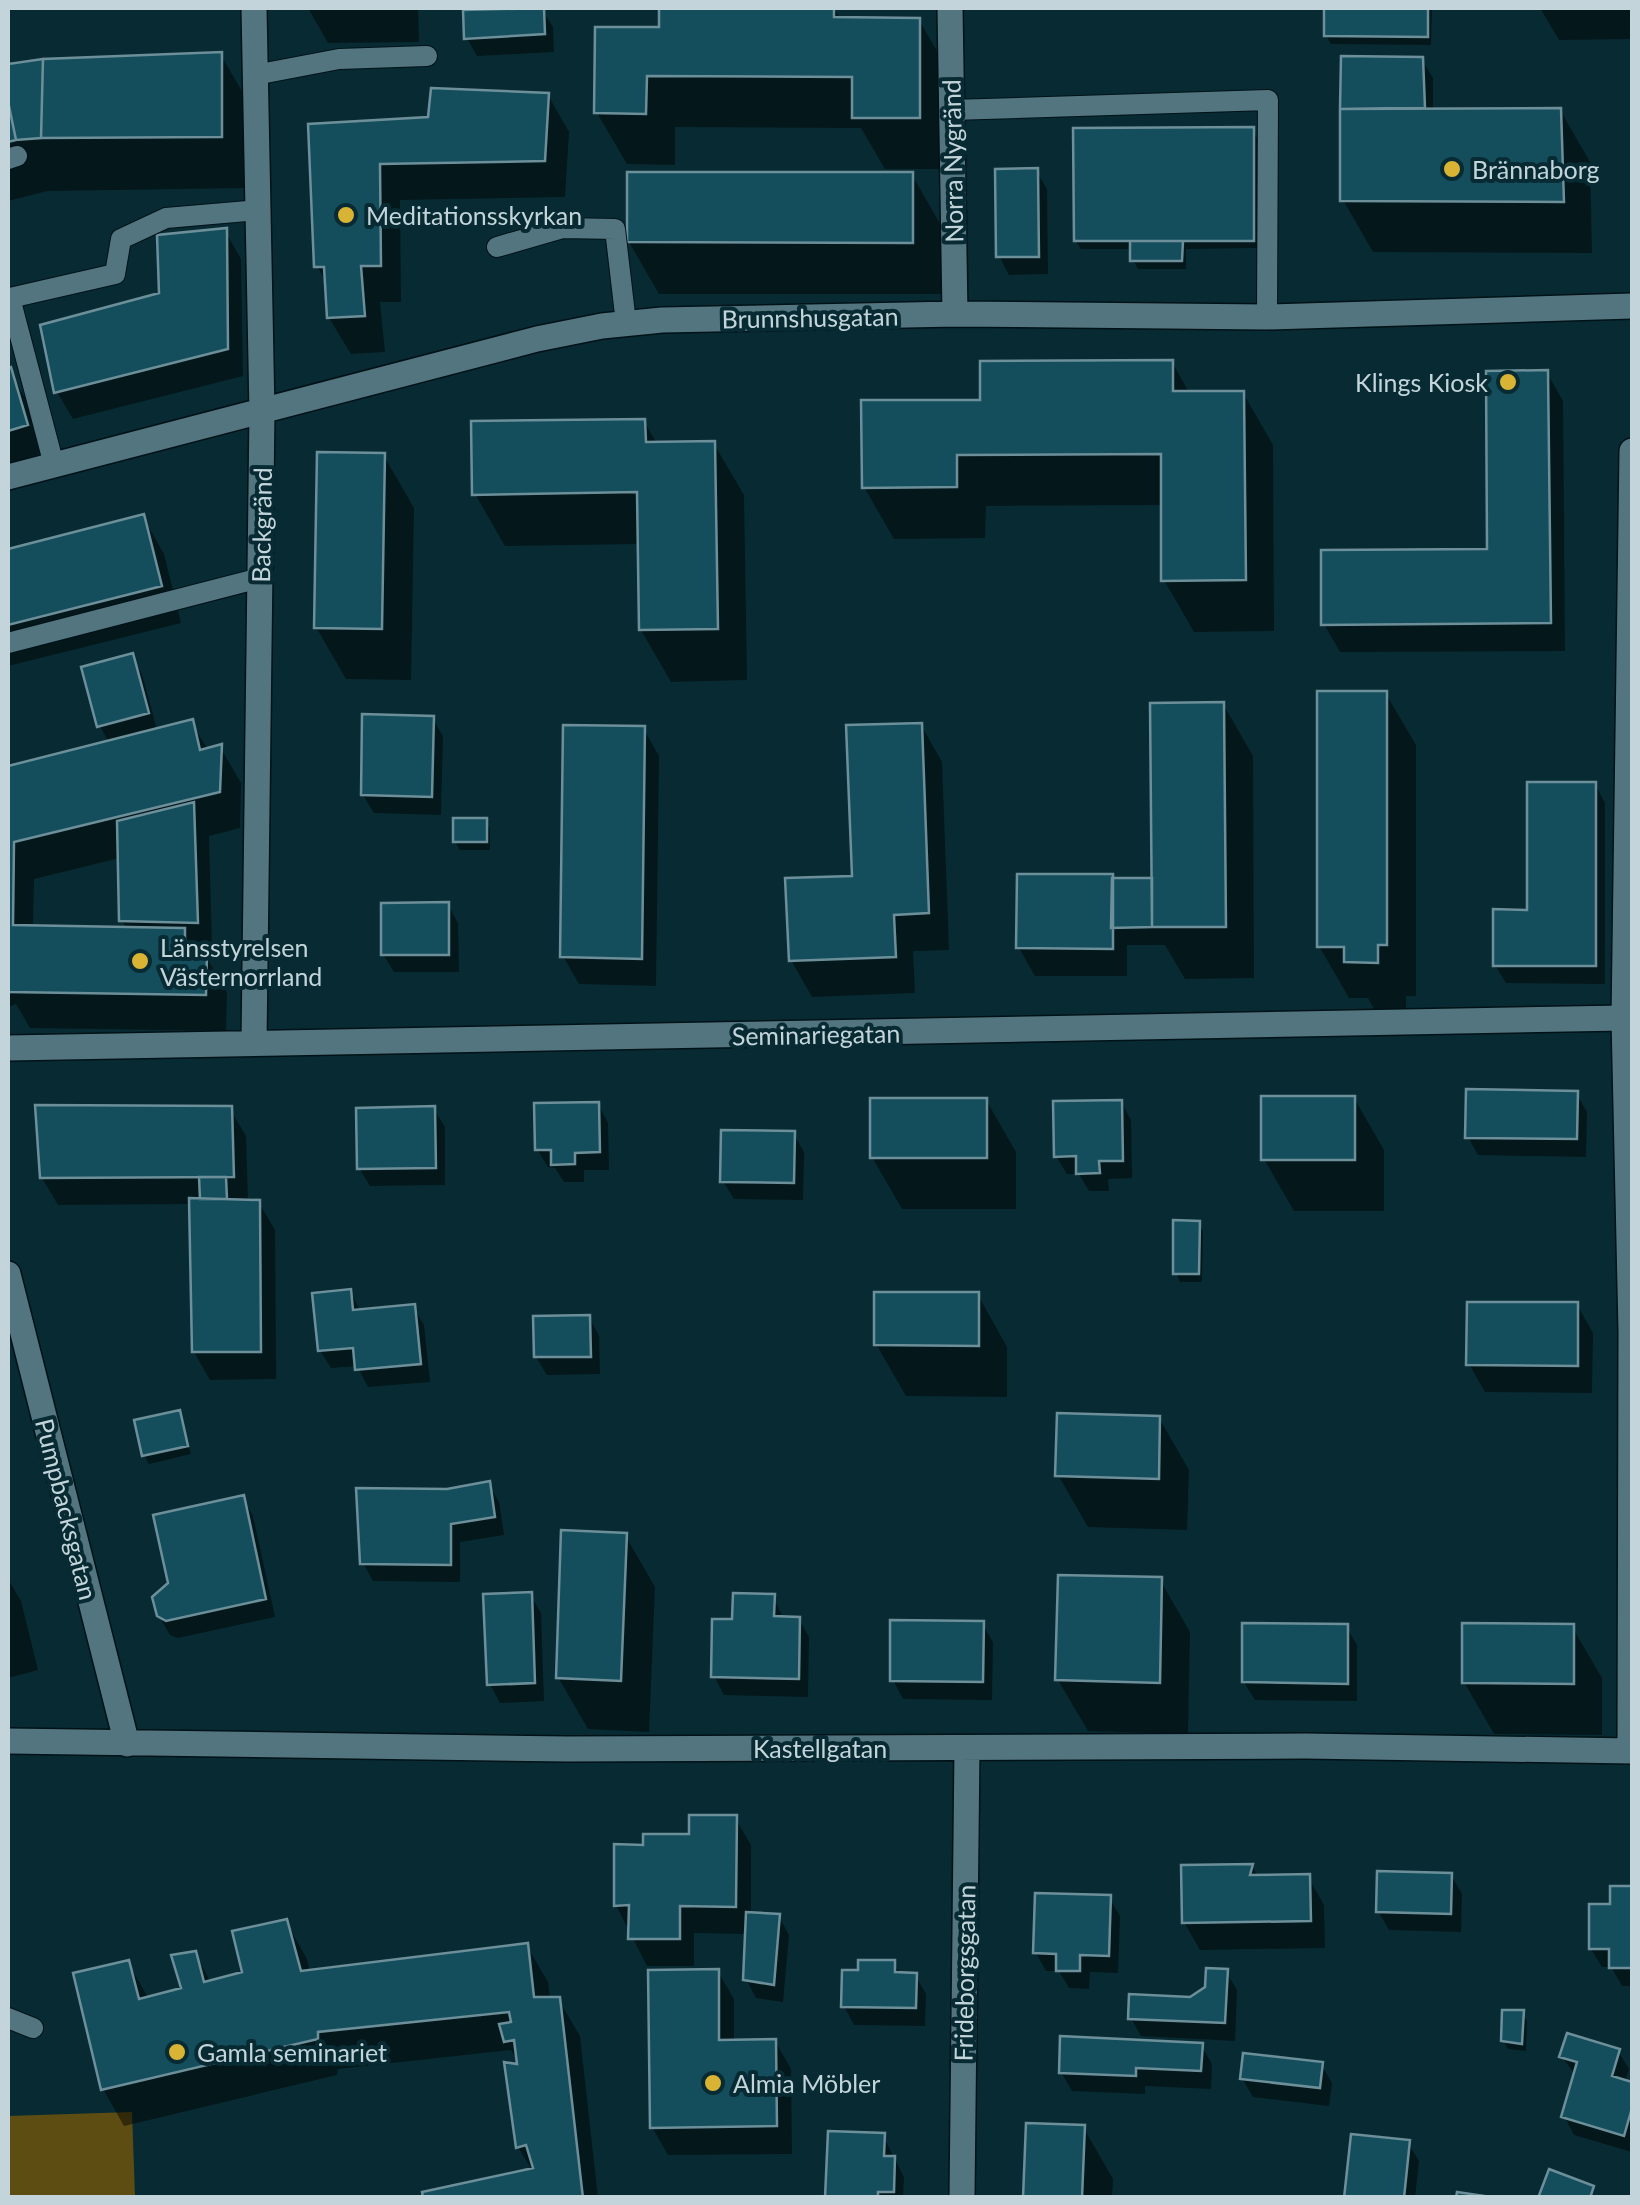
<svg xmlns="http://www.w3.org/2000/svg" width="1640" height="2205" viewBox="0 0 1640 2205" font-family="Lato,sans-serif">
  <rect width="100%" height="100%" fill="#082b33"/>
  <path fill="#5e4d13" d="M132 2112 135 2197H8V2116Z"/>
  <path fill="#0007" fill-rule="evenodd" d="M308 8H418L419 42 328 43Z
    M523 8H541L553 27 554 52 477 56 467 38Z
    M661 8H834L841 20H919L949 72 948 169H885L861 128 675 127V165L627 164 597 113 661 30Z
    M1326 8H1432L1431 45 1331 44 1326 35Z
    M1540 8H1632V39L1559 40Z
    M221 55 251 107 250 188 47 191 8 201V66L44 61Z
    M1343 59 1422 60 1433 78V111L1560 110 1590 162 1592 253 1373 252 1343 200Z
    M548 95 569 132 565 197 400 200 401 302H380L385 352 351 354 329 318 327 284 317 266 311 126 430 120Z
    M1252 130 1257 138 1258 248 1186 249V269H1138L1133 260V249H1081L1076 241Z
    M1036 171 1047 189 1048 274 1009 275 999 256Z
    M912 175 942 227V294H659L629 242Z
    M225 231 241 259 243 376 73 419 57 392Z
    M1172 362 1190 394 1243 393 1273 445 1274 631 1194 632 1164 580V505L986 506 985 538 894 539 864 487 983 402Z
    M9 370 25 398 42 453 8 464Z
    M1547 373 1563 401 1565 651 1340 652 1324 624 1490 551Z
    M644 421 657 444H714L744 495 747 680 671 682 641 630 640 544 505 546 475 494Z
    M384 456 414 508 411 680 346 679 316 627Z
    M143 517 164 554 181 623 8 666V551Z
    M131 656 142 674 157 730 191 722 208 750 220 747 241 783 240 828 209 836 212 950H195L198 956H206L227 993 226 1031 30 1028 16 1004 8 1007V768L109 743 100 726ZM120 858 122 920 127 929 33 927 34 879Z
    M1386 694 1416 745V996H1406V1014H1377L1368 998H1349L1319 946Z
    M1223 704 1253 756 1254 978 1185 979 1165 945H1127V976H1035L1019 948 1151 881Z
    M432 718 443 736 441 815 374 813 363 795Z
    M921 725 942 762 949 950 913 951 915 993 812 997 791 960 854 878Z
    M643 728 659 756 656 986 579 984 563 956Z
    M1595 784 1605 803V984L1506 983 1495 965 1530 912Z
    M485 821 490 829V850H460L455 842Z
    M448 905 458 923 459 972H394L383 954Z
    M1576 1093 1587 1112 1586 1157 1478 1155 1468 1137Z
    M1354 1098 1384 1150V1211H1294L1264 1159Z
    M986 1100 1016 1152V1209H902L872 1157Z
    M1121 1102 1131 1120 1132 1178 1108 1179 1109 1191H1089L1079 1174H1067L1056 1156Z
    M598 1104 608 1123 609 1170H584V1182H564L555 1168 548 1167 537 1149Z
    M230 1109 246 1136 248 1202 259 1203 275 1230 276 1379 210 1380 194 1352 191 1204 58 1205 42 1178Z
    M434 1109 445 1127V1185L370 1186 359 1168Z
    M793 1133 804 1152 803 1200 734 1199 723 1181Z
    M1198 1223 1203 1231 1202 1282H1180L1176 1273Z
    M350 1291 360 1310 413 1307 424 1325 430 1382 368 1387 357 1366 331 1368 320 1350Z
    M978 1295 1007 1347V1397L906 1396 876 1344Z
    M1577 1305 1593 1333 1592 1393 1485 1392 1469 1364Z
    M589 1317 599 1336 600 1374 547 1375 536 1357Z
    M179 1413 191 1454 149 1464 144 1455Z
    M1159 1418 1189 1470 1187 1530 1088 1527 1058 1475Z
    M488 1484 499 1502 504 1535 460 1542V1582L373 1581 363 1563 448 1491Z
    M243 1498 253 1516 275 1617 178 1638 170 1635 159 1616 171 1584Z
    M625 1535 655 1587 649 1732 588 1729 558 1677Z
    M8 1579 21 1601 38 1670 8 1678Z
    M1160 1580 1190 1632 1188 1734 1088 1731 1058 1680Z
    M530 1595 541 1613 544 1701 500 1703 490 1684Z
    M773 1597 784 1619H799L809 1637 808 1697 724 1695 714 1676 735 1622Z
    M982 1623 993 1642 992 1700 903 1699 893 1680Z
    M1346 1627 1357 1645V1701L1255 1700 1244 1682Z
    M1572 1627 1602 1678V1735L1494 1734 1464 1682Z
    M735 1818 751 1845V1915L779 1917 789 1935 783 2002 756 1998 746 1979 747 1934 694 1933V1966H647L616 1905 645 1847 692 1837Z
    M1252 1866 1259 1878 1308 1877 1324 1905 1325 1948 1200 1950 1184 1922Z
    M1451 1875 1462 1894 1461 1932 1389 1930 1378 1911Z
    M1613 1889H1632V1986H1622L1611 1967H1602L1591 1949 1613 1907Z
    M1109 1898 1120 1916 1118 1973 1090 1972 1089 1989 1069 1988 1059 1971H1046L1036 1953Z
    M286 1922 307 1959 310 1972 527 1946 548 1982 550 1999H558L580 2036 598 2198H426L532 2170 518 2147 521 2067 511 2050 338 2069 337 2075 124 2126 103 2089 128 1963 149 1999 184 1989 195 1953 211 1983 245 1974Z
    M894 1963 901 1975H915L926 1994 925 2026 854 2025 844 2006 861 1973Z
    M718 1972 734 1999V2042L775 2041 791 2069 792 2154 668 2155 652 2127Z
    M1226 1972 1237 1990 1235 2041 1141 2036 1131 2018 1191 2000Z
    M1522 2013 1527 2021 1526 2051 1508 2049 1504 2041Z
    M1201 2045 1212 2064 1211 2089 1145 2086V2094L1072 2091 1061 2072Z
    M1618 2051 1629 2069 1625 2082 1632 2084V2152L1574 2135 1564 2116 1576 2076 1562 2057Z
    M1321 2064 1332 2083 1329 2106 1253 2097 1242 2078Z
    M1083 2127 1113 2179 1112 2198H1025Z
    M883 2136 904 2177 903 2198H827Z
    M1408 2143 1419 2161 1415 2198H1347Z"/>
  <path fill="#144e5c" stroke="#6d8f9a" stroke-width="2.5" d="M544 8 545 34 464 39 463 10Z
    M659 8H834V17L920 18V118H852V77L647 76 646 114 594 113 595 27H659Z
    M1324 8H1428V37L1324 36Z
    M222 52V137L41 138 43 59Z
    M1341 56 1423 57 1425 108 1340 109Z
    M43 59 41 138 16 140 8 101V64Z
    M431 88 549 93 545 161 380 164 381 266H361L365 316 327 318 324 267H314L308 124 428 117Z
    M8 101 16 140 8 142Z
    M1561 108 1564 202 1340 201V109Z
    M1254 127V241H1074L1073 128Z
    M1038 168 1039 257H996L995 169Z
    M627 172H913V243L627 242Z
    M227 228 228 349 54 393 40 325 159 293 157 235Z
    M1130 241H1183L1182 261H1130Z
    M1173 360V391H1244L1246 580 1161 581V454L957 455V487L862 488 861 400H980V361Z
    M11 367 28 425 8 431V368Z
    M1548 370 1551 623 1321 625V550L1487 549 1486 371Z
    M645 419 646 442 715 441 718 629 639 630 637 492 472 495 471 421Z
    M317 452 385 453 382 629 314 628Z
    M144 514 162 586 8 625V549Z
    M133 653 149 713 97 727 81 667Z
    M1317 691H1387V945H1378V963L1344 962V947H1317Z
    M1224 702 1226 927H1152L1150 703Z
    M362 714 434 716 432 797 361 795Z
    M193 719 200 750 222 744 220 792 14 842 13 925 185 928V953L207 954 206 995 8 992V766Z
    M922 723 929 913 894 915 896 957 789 961 785 878 852 876 846 725Z
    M563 725 645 726 642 959 560 957Z
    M1527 782H1596V966H1493V909L1527 910Z
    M194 802 198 923 119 921 117 821Z
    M453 818H487V842H453Z
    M1017 874H1113V949L1016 948Z
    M1112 878H1152V927L1111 928Z
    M449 902V955H381V903Z
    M1466 1089 1578 1091 1577 1139 1465 1138Z
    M1261 1096H1355V1160H1261Z
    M870 1098H987V1158H870Z
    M1122 1100 1123 1161H1099L1100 1173 1076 1174V1156L1054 1157 1053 1101Z
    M599 1102 600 1152 575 1153V1164L551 1165V1150H535L534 1103Z
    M35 1105 232 1106 234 1177 40 1178Z
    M435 1106 436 1168 357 1169 356 1108Z
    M721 1130 795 1131 794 1183 720 1182Z
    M199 1177H226L227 1199H200Z
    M189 1198 260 1200 261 1352H192Z
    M1173 1220 1200 1221 1199 1274H1173Z
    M351 1289 353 1310 415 1304 421 1364 355 1370 353 1348 318 1351 312 1293Z
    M874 1292H979V1346L874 1345Z
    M1467 1302H1578V1366L1466 1365Z
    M590 1315 591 1357H534L533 1316Z
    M180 1410 188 1446 142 1456 134 1420Z
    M1057 1413 1160 1416 1159 1479 1055 1476Z
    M490 1481 495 1517 451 1524V1565L360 1564 356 1488 447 1489Z
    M244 1495 266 1599 166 1621 157 1616 152 1597 168 1583 153 1515Z
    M561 1530 627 1533 621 1681 556 1678Z
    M1058 1575 1162 1577 1160 1683 1055 1680Z
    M532 1592 535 1683 487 1685 483 1594Z
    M733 1593 775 1594 774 1616 800 1617 799 1679 711 1677 712 1619H732Z
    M890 1620 984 1621 983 1682 890 1681Z
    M1242 1623 1348 1624V1684L1242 1682Z
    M1462 1623 1574 1624V1684L1462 1683Z
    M689 1815H737L736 1907 680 1906V1939H628L629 1905 614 1906V1844L643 1845V1834H689Z
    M1253 1864 1250 1875 1310 1874 1311 1921 1182 1923 1181 1865Z
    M1377 1871 1452 1873 1451 1914 1376 1912Z
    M1610 1886H1632V1968H1609V1949H1589V1904H1610Z
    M1035 1893 1111 1895 1109 1956 1080 1955V1971H1056V1954L1033 1953Z
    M746 1912 780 1914 774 1985 743 1980Z
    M287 1919 301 1971 528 1943 534 1997H560L583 2198H423L422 2192 533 2168 526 2145 516 2148 504 2062 517 2064 514 2040 504 2042 499 2024 511 2022 509 2012 318 2032V2039L101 2090 73 1973 129 1960 139 1999 181 1988 171 1955 196 1951 204 1982 242 1972 232 1931Z
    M858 1960H895V1972L917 1973 916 2008 841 2007 842 1970H858Z
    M1206 1968 1228 1969 1225 2023 1128 2019 1129 1994 1190 1997 1205 1987Z
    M719 1969V2040L776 2039 777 2126 650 2128 648 1970Z
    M1502 2010H1524L1522 2044 1501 2041Z
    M1567 2033 1620 2049 1612 2076 1632 2082V2108L1624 2136 1561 2117 1577 2062 1559 2057Z
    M1060 2036 1203 2043 1201 2071 1136 2068V2076L1059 2073Z
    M1243 2053 1323 2062 1320 2088 1240 2079Z
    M1026 2123 1085 2125 1082 2198H1023Z
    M828 2131 885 2133 884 2156H895L894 2192H878V2198H825Z
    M1351 2134 1410 2140 1404 2198H1344Z
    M1549 2169 1594 2186 1590 2198H1538Z
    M1457 2192 1485 2196V2198H1456Z"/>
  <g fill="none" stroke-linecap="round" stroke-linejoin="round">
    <g stroke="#001218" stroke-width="22">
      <path id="service" d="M255 75 339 59 427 56
        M951 110 1268 100 1267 317
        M8 159 17 156
        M497 247 563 228 615 229 626 323
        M54 465 10 298 115 274 121 239 166 218 258 210
        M8 643 260 578
        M8 2018 33 2028"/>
    </g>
    <g stroke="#001218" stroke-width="28">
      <path id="minor" d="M950 8 955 314
        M8 477 537 339 602 326 662 320 955 314 1267 317 1632 306
        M254 1042 262 412 254 8
        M8 1048 1624 1018
        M8 1274 127 1744
        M8 1741 568 1749 1305 1746 1632 1751
        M1630 1751 1631 1331 1624 1018 1632 451
        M962 2198 967 1749"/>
    </g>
    <use href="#service" stroke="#53757f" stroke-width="20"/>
    <use href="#minor" stroke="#53757f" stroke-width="25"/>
  </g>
  <g fill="#d9b334" stroke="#082b33" stroke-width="4">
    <circle cx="1452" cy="169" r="10"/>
    <circle cx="346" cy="215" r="10"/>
    <circle cx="1508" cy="382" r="10"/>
    <circle cx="140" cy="961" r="10"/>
    <circle cx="177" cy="2052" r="10"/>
    <circle cx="713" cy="2083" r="10"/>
  </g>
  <g text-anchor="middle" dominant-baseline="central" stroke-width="8" stroke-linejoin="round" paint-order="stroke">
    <g font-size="25" fill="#c3d5db" stroke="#082b33">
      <text transform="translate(952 161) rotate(-91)">Norra Nygränd</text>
      <text transform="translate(810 317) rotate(-1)">Brunnshusgatan</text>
      <text transform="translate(261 525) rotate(-89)">Backgränd</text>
      <text transform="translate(816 1034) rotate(-1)">Seminariegatan</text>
      <text transform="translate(67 1509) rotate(76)">Pumpbacksgatan</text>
      <text x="820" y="1748">Kastellgatan</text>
      <text transform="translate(964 1973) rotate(-89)">Frideborgsgatan</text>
    </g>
    <g font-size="25" fill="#c3d5db" stroke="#082b33" text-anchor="start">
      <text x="1472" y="169">Brännaborg</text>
      <text x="366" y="215">Meditationsskyrkan</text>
      <text x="1488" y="382" text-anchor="end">Klings Kiosk</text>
      <text x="160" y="947">Länsstyrelsen<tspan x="160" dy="29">Västernorrland</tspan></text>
      <text x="197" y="2052">Gamla seminariet</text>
      <text x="733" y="2083">Almia Möbler</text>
    </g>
  </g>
  <rect width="1640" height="2205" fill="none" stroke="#c3d5db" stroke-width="20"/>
</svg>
